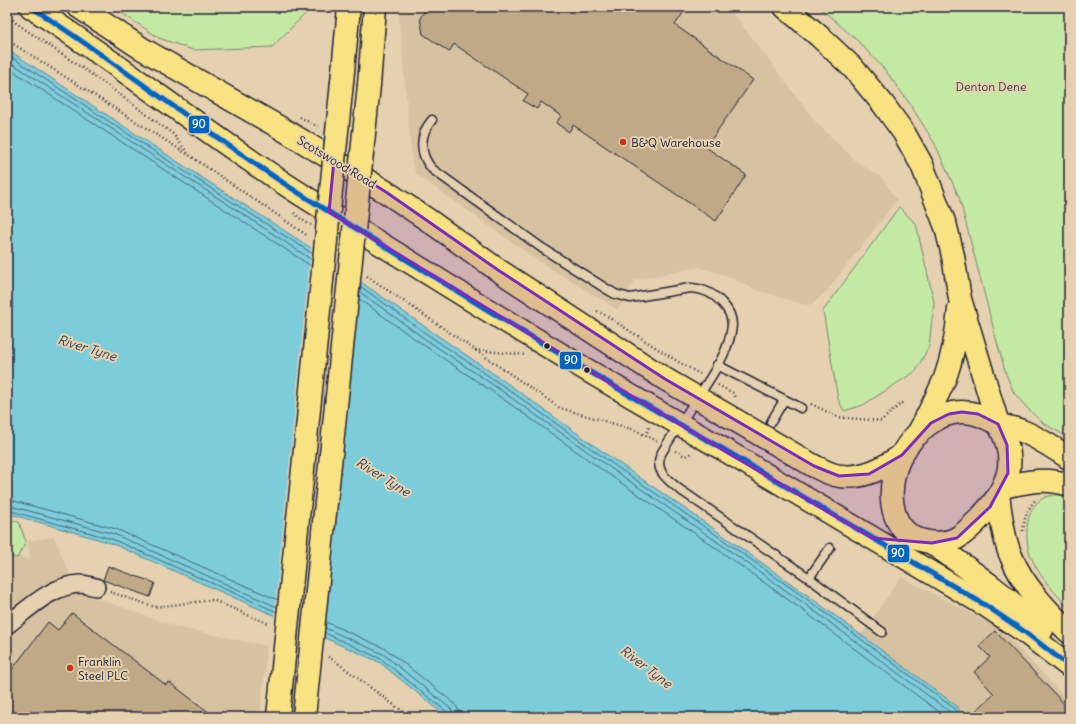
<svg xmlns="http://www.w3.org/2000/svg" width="1076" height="724" viewBox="0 0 1076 724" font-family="Delius,sans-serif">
  <rect width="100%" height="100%" fill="#e5d1af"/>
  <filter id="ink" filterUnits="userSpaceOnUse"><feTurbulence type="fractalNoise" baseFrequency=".025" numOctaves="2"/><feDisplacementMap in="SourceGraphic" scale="8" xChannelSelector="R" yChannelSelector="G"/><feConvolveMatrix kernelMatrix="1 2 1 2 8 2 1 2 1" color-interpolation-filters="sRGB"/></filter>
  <g filter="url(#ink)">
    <path fill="#d6c2a1" d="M398 7H723L736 17 816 122 857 162 882 178 897 200 827 291 812 304 805 305 756 290 727 276 699 267 635 280 618 310 537 260 416 174 412 162Z
      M54 537 77 591 177 627 267 646 260 717H7V552L30 560 28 541Z
      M901 577 998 627 1069 702V717H962L958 707 861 635Z"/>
    <path fill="#c4e9a3" stroke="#73866f" d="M113 7H309L305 14 272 47 193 50 159 38Z
      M819 7H1069V438L1043 423 1029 410 1014 393 1006 374 997 342 959 197 935 144 910 104 885 70 858 41Z
      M899 207 916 224 934 302 929 346 916 371 863 405 844 411 838 399 823 311Z
      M1062 495 1069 497V609C1056 593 1040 578 1032 559 1023 540 1024 502 1049 496 1053 495 1058 495 1062 495Z
      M7 519 19 522 26 542 17 558 7 555Z"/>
    <path fill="#7dccda" stroke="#59889a" d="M7 49 187 168 302 242 371 289 431 331 504 381 620 464 714 529 810 597 958 707 962 717H447L379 662 111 543 7 513Z"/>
    <path fill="#e5d1af" d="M311 246 361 280 324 640 274 617Z"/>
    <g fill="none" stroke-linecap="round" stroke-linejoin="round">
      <path stroke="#46667b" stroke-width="1" d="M7 54 184 171 313 254
        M7 60 182 175 246 216 312 260
        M7 67 311 266
        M360 286 428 335 502 385 617 467 712 532 808 600 955 709 958 717
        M360 292 425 339 499 389 615 471 709 536 805 604 950 712 952 717
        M359 299 422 344 496 394 611 476 706 541 801 609 946 717
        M7 499 116 529 278 600
        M7 505 114 534 277 607
        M7 510 112 539 277 612
        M326 622 386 649 455 704 459 711 460 717
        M325 628 383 654 451 709 453 713 454 717
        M325 633 381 659 447 712 449 717"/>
    </g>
    <path fill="#bfa986" stroke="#22223b" d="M427 7H687L675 25 753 80 706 147 746 175 716 221 573 125 569 132 556 123 561 116 541 102 537 109 523 101 528 94 454 44 449 52 423 34 420 18Z
      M108 566 155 583 150 597 103 580Z
      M72 613 166 685 169 682 215 717H7V676L48 622 58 630Z
      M995 631 1069 709V717H969L994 694 974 672 990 657 979 646Z"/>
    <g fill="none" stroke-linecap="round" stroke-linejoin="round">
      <g stroke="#22223b" stroke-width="11">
        <path id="service" d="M432 120C419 135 419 154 432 169L542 248 605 288 615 294 630 298 690 288C704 289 713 293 722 303 728 309 732 317 732 325 730 350 713 374 700 394 687 414 673 433 661 454 654 471 667 479 679 489L809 578 882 632
          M717 365 801 408
          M771 422 784 400
          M809 578 830 548"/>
      </g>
      <g stroke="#22223b" stroke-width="20">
        <path id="minor" d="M7 625C28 609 52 585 80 584 85 584 91 586 96 587"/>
      </g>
      <g stroke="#22223b" stroke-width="25">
        <path id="primary" d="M31 7C119 64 201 129 288 186 331 214 375 240 418 267 519 330 620 391 723 449L985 605 1025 632 1069 666
          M79 7 141 48 284 130 386 192 428 220 498 270 665 379 814 466C822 470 831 475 840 476 864 479 883 468 902 455
          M998 424C1007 438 1012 457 1008 473 1006 481 1002 489 998 496 990 508 966 535 953 540 943 544 931 543 920 540 885 529 887 480 902 454 914 433 937 412 962 412 978 412 985 418 999 424 1006 427 1014 428 1022 431 1039 438 1054 448 1069 458
          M1003 487C1026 482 1046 477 1069 485
          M998 495C1001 515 1003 538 1011 556 1023 586 1047 610 1069 632
          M932 543C970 570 1009 597 1042 630"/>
      </g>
      <g stroke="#22223b" stroke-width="25">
        <path id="trunk" d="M785 7 819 36 853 68 883 104 904 133 922 165 946 227 953 256 960 299 998 424
          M342 82 349 7
          M369 85 375 7
          M918 434C927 416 937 397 945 378 953 356 957 333 959 309"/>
      </g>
      <path stroke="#22223b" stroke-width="2.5" stroke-dasharray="1 3" stroke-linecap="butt" d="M7 14 16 23 107 85 173 134 189 155 308 236
        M7 40 187 154
        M300 117 320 128
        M294 213 302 220 311 225
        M367 276 560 408 635 430 657 441
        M597 311 605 315 677 361 700 374
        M475 350 526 355
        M718 385 733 393 735 398
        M811 404 838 417 881 421 903 402
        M646 436 649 427
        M675 451 685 456 692 453
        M1023 531C1024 519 1027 508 1036 500
        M110 592 155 607 213 600 269 624
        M328 657 335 661 410 717"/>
      <use href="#service" stroke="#e5d1af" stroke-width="8"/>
      <use href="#minor" stroke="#e5d1af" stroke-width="17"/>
      <use href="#primary" stroke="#f8e281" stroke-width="22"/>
      <use href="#trunk" stroke="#f8e281" stroke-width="22"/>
      <g stroke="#22223b" stroke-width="25" stroke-linecap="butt">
        <path id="trunk-bridge" d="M278 717 342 82
          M304 717 369 85"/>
      </g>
      <use href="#trunk-bridge" stroke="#f8e281" stroke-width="22"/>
      <g stroke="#e5d1af" stroke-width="8">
        <path id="bus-1" d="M31 7C119 64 201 129 288 186 331 214 375 240 418 267 519 330 620 391 723 449L985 605 1025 632 1069 666"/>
      </g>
      <use href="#bus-1" stroke="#0065bd" stroke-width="5"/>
    </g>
  </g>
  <path fill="#7b2cbf" fill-opacity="0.2" stroke="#7b2cbf" stroke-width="3" stroke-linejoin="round" d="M334 160 386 192 498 270 665 379 814 466 839 476 869 474 902 455 931 423 949 414 962 412 978 414 998 424 1007 445 1008 473 990 507 957 538 932 543 872 538 613 385 329 212Z"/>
  <g fill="#c8321e" stroke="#e5d1af" stroke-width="1.5">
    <circle cx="623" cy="142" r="4"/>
    <circle cx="70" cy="668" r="4"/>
  </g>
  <g fill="#22223b" stroke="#e5d1af" stroke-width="1.5">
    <circle cx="547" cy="346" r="3.5"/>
    <circle cx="587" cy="370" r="3.5"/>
  </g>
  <g text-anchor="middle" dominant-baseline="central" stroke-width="4" stroke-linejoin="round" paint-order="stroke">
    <g font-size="12" fill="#3a404b" stroke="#e5d1af">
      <text x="991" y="86">Denton Dene</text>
    </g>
    <g font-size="12" fill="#22223b" stroke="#e5d1af" text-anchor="start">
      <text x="631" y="142">B&amp;Q Warehouse</text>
      <text x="78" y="661">Franklin<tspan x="78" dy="14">Steel PLC</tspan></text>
    </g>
    <g font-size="12" fill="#22223b" stroke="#e5d1af">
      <text transform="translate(337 162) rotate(31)">Scotswood Road</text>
    </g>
    <g font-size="13" font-style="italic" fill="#34445b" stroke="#e5d1af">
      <text transform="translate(87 348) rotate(17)">River Tyne</text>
      <text transform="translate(383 477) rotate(32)">River Tyne</text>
      <text transform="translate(646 667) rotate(37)">River Tyne</text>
    </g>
  </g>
  <g stroke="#e5d1af" stroke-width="1.5">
    <rect x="188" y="115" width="22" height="19" rx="4" fill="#0065bd"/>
    <rect x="559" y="351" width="23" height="19" rx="4" fill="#0065bd"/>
    <rect x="887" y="544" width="23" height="19" rx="4" fill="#0065bd"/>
  </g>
  <g font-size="11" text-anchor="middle" font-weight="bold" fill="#fff">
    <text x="199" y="128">90</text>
    <text x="571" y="364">90</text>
    <text x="898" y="557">90</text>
  </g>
  <rect width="1076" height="724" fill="none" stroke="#e5d1af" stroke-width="24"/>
  <rect x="12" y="12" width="1052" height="700" fill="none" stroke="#22223b" stroke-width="1.5" filter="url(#ink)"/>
</svg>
